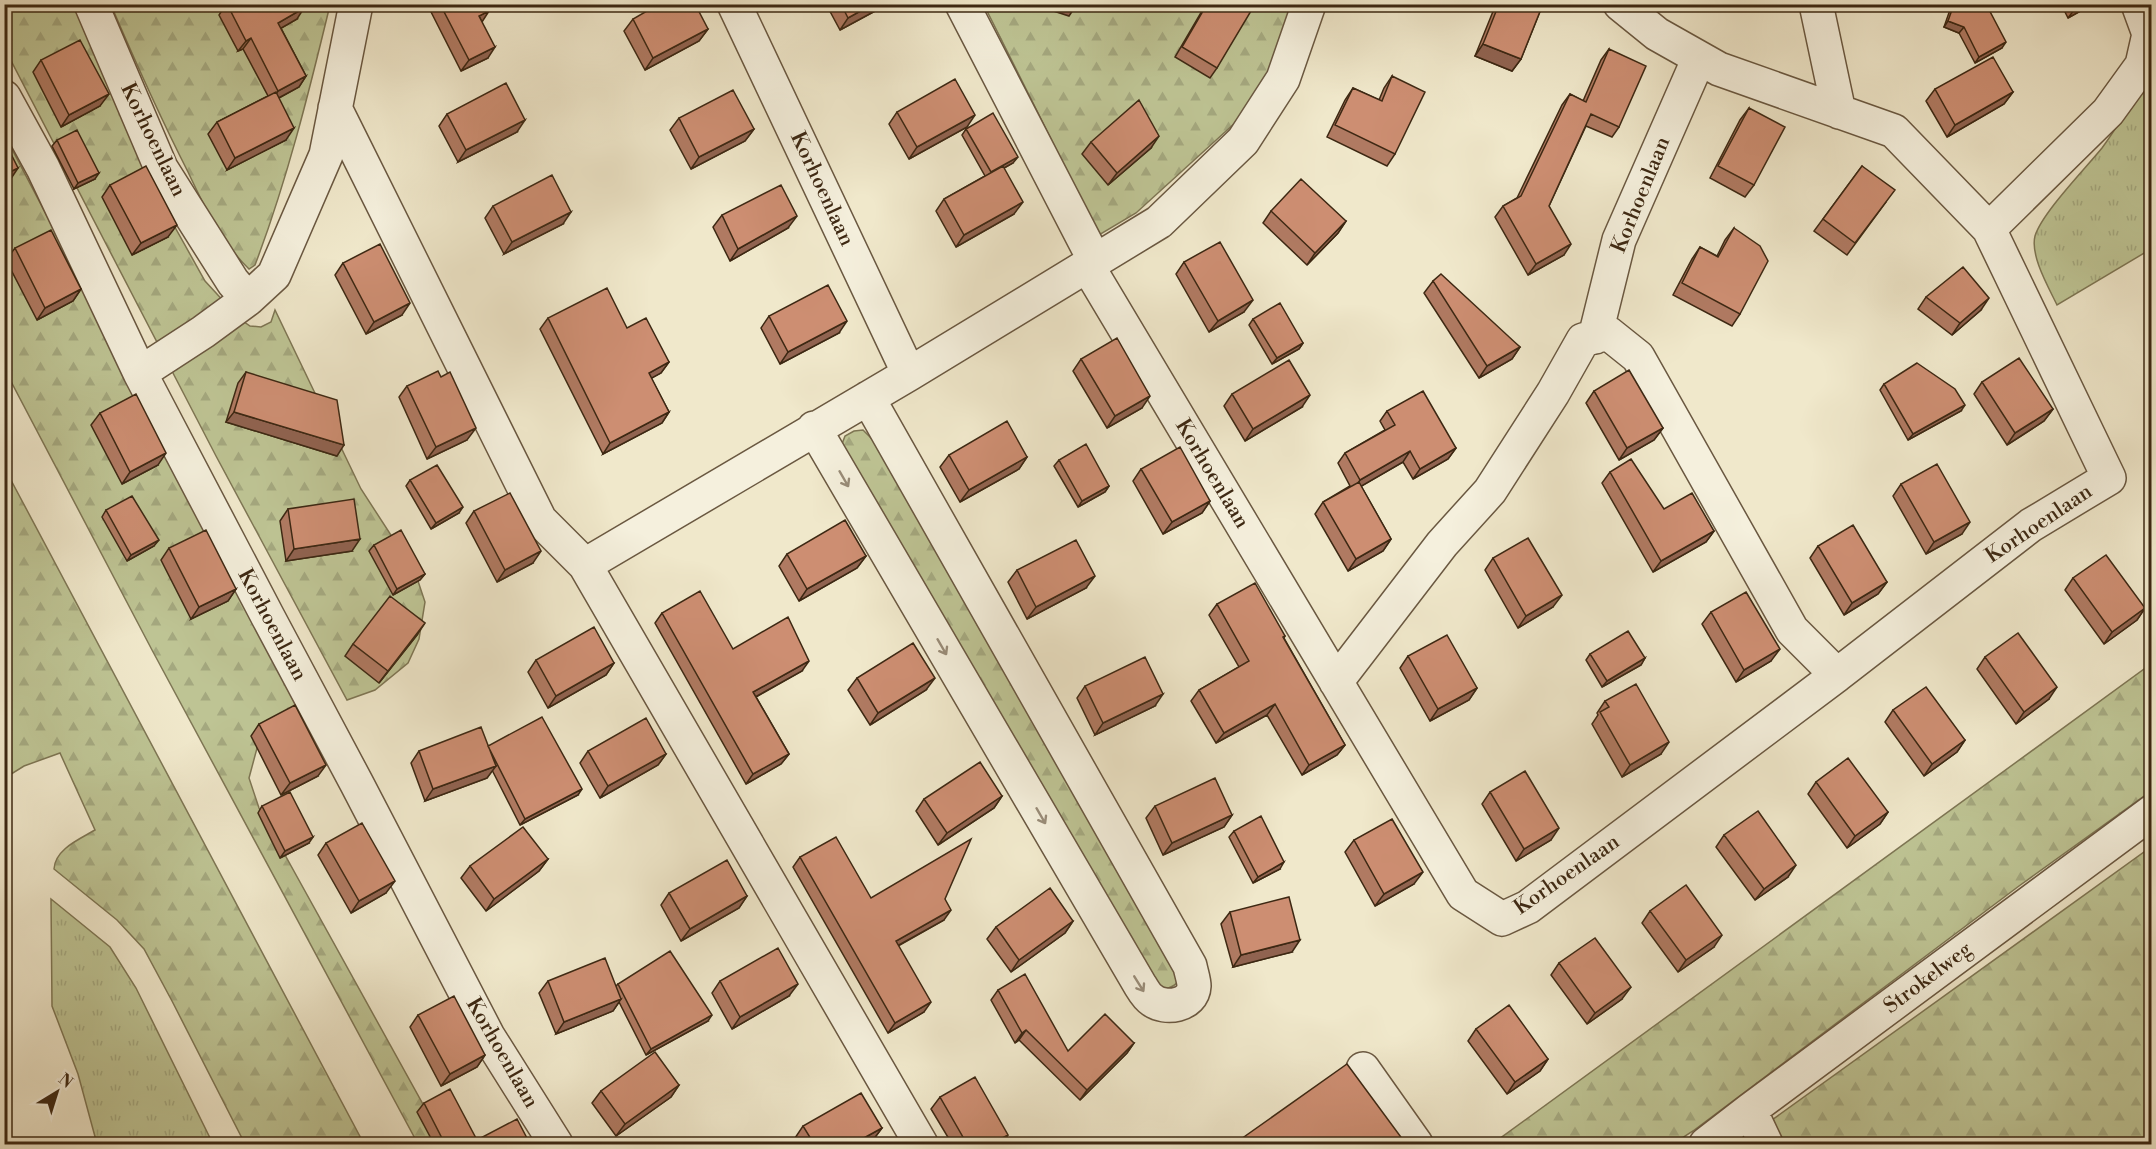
<svg xmlns="http://www.w3.org/2000/svg" width="2156" height="1149" viewBox="0 0 2156 1149" font-family="'Libre Bodoni',serif">
  <defs>
    <pattern id="grass-tufts" width="24" height="20" patternUnits="userSpaceOnUse" patternTransform="scale(1.5)"><rect width="24" height="20" fill="#bec494"/><path d="M3 7l-1-3M5 7V3M7 7l1-3M15 17l-1-3M17 17v-4M19 17l1-3" fill="none" stroke="#a4a87f"/></pattern>
    <pattern id="forest-firs" width="22" height="20" patternUnits="userSpaceOnUse" patternTransform="scale(1.5)"><rect width="22" height="20" fill="#bec494"/><path d="M5 1l3.5 6h-7zM16 11l3.5 6h-7z" fill="#a4a87f"/></pattern>
  </defs>
  <rect width="100%" height="100%" fill="#f0e8cb"/>
  <filter id="stains"><feTurbulence type="fractalNoise" baseFrequency=".00333" numOctaves="4"/><feColorMatrix values="0 0 0 0 .2 0 0 0 0 .09 0 0 0 0 .02 0 0 0 .5 -.17"/></filter>
  <radialGradient id="worn" r=".72"><stop offset=".6" stop-color="#630" stop-opacity="0"/><stop offset="1" stop-color="#630" stop-opacity=".3"/></radialGradient>
  <path fill="url(#grass-tufts)" stroke="#7e7654" stroke-width="1.5" d="M2151 70V249L2057 305C2049 288 2030 256 2035 236 2042 213 2085 169 2102 148 2120 124 2135 96 2151 70Z
    M51 899 110 947 136 988 213 1144H97L78 1074 52 1006Z"/>
  <path fill="url(#forest-firs)" stroke="#7e7654" stroke-width="1.5" d="M5 5H75L162 204 205 281 240 319 250 326 261 327 271 322 275 310 361 489 415 572 425 602 419 639 408 663 375 690 347 700 216 456 5 49Z
    M111 5H330C309 92 287 181 255 265L249 269C221 242 204 206 188 172 160 117 135 61 111 5Z
    M984 5H1298L1286 38 1261 86 1236 122 1136 213 1099 235Z
    M4 134 187 483 313 713 291 720 260 737 249 778 259 808 445 1144H418L152 650 5 370Z
    M863 430 874 441 1182 975C1178 985 1171 988 1161 990L842 444 845 436 854 431Z
    M4 467 364 1144H245L172 1001 144 949 117 920 54 869C55 849 80 839 95 830L60 753 24 766 5 778Z
    M2151 664V791L2019 886 1693 1131 1673 1144H1499L1495 1142Z
    M2151 847V1144H1783L1772 1120Z"/>
  <g fill="none" stroke-linecap="round" stroke-linejoin="round">
    <g stroke="#6a5841" stroke-width="36">
      <path id="minor" d="M91 4 161 168 233 282 248 299 274 275 326 155 356 4
        M734 4 909 374
        M962 4 1095 261
        M1816 4 1839 112
        M4 97 43 168 140 373 268 617 357 784 488 1036 556 1144
        M335 108 540 520 585 565 921 1144
        M1989 229 2108 112 2142 65 2149 34 2138 4
        M1087 265 1463 894 1502 919 1528 907 1837 675
        M1595 337 1619 240 1699 58
        M140 373 203 332 248 299
        M814 428 1140 985C1143 990 1147 997 1152 1000 1165 1010 1193 1006 1194 986 1194 980 1191 972 1190 966L868 398
        M585 565 909 374 1159 222 1243 141 1283 79 1309 4
        M1336 682 1442 544 1490 491 1553 393 1583 340 1608 333 1638 357 1792 630 1837 675 2031 525 2109 478 1989 229 1894 131 1719 69 1657 34 1620 4
        M1363 1069 1416 1144
        M1750 1110 1766 1144
        M1706 1144 1750 1110 2152 812"/>
    </g>
    <use href="#minor" stroke="#f5f0dd" stroke-width="33"/>
  </g>
  <path fill="#b07a62" stroke="#3d2813" stroke-width="1.5" d="M226 4 297 19 281 28 306 76 299 87 279 98 286 140 227 170 208 134 217 122 268 96 243 49 238 51 219 15Z
    M427 4H486L482 22 488 58 461 71Z
    M826 4H888L840 30Z
    M1206 4H1240L1217 68 1210 78 1175 57Z
    M1496 4H1543L1521 59 1512 71 1475 56Z
    M1952 4H1986L2002 48 1975 63 1959 33 1944 27Z
    M2061 4H2093L2068 18Z
    M633 19 708 29 699 41 645 70 624 31Z
    M1609 49 1619 127 1612 137 1586 126 1549 206 1564 255 1528 275 1495 217 1503 206 1517 198 1562 105 1570 94 1583 101 1601 60Z
    M41 60 100 106 61 127 33 72Z
    M1392 76 1395 154 1387 166 1327 137 1345 100 1353 88 1379 100 1384 88Z
    M1935 89 2013 92 2004 104 1947 137 1926 101Z
    M1749 108 1754 185 1745 197 1710 178 1740 120Z
    M897 112 967 127 909 159 889 124Z
    M447 114 517 132 458 162 439 126Z
    M679 118 754 129 745 141 691 169 670 130Z
    M966 129 1013 163 1004 168 1014 214 956 247 936 211 944 199 985 176 962 135Z
    M57 140 95 179 74 189 52 146Z
    M1091 142 1151 148 1108 185 1082 154Z
    M1862 166 1886 202 1847 255 1814 231Z
    M110 185 168 237 132 255 102 197Z
    M493 206 563 224 504 254 485 218Z
    M1271 211 1346 221 1338 233 1307 265 1263 223Z
    M722 215 788 228 730 261 713 227Z
    M1734 228 1740 314 1732 326 1673 295 1692 259 1700 247 1717 256 1725 240Z
    M15 248 81 289 73 301 37 320 6 260Z
    M1184 262 1244 312 1209 332 1176 274Z
    M343 263 402 315 366 334 335 275Z
    M1433 281 1520 347 1512 359 1479 378 1424 293Z
    M1926 297 1981 310 1952 335 1918 309Z
    M769 316 839 333 780 364 761 328Z
    M548 318 627 328 669 362 661 373 651 378 669 412 662 423 603 454 540 329Z
    M1253 319 1303 343 1299 349 1272 364 1249 325Z
    M1081 359 1142 408 1107 428 1073 371Z
    M246 372 337 456 226 422 238 383Z
    M441 377 467 440 427 459 399 397 407 386Z
    M1982 382 2053 409 2044 421 2007 445 1974 394Z
    M1884 384 1961 411 1908 440 1880 390Z
    M1594 391 1663 428 1654 440 1619 460 1586 403Z
    M1232 394 1302 407 1245 441 1224 406Z
    M1387 411 1456 448 1448 459 1413 479 1403 462 1361 486 1391 539 1383 551 1348 571 1315 514 1323 502 1350 486 1338 463 1345 453 1385 430 1380 421Z
    M100 413 158 465 122 484 91 425Z
    M949 455 1027 457 1019 469 960 502 940 467Z
    M1059 460 1109 486 1105 492 1078 507 1054 466Z
    M1141 469 1210 501 1202 513 1163 534 1133 481Z
    M1610 472 1664 509 1714 531 1706 542 1653 572 1602 483Z
    M410 480 459 513 431 529 406 486Z
    M1901 484 1962 534 1926 554 1893 496Z
    M288 509 352 551 286 561 280 521Z
    M106 510 154 546 127 561 102 517Z
    M474 511 533 563 497 582 466 523Z
    M374 545 425 574 420 580 393 595 369 551Z
    M1818 546 1887 582 1878 594 1844 615 1810 558Z
    M169 548 236 589 228 601 191 619 161 560Z
    M787 554 866 556 857 568 799 601 779 566Z
    M1493 558 1553 607 1518 628 1485 570Z
    M1017 570 1086 588 1027 619 1008 582Z
    M2073 578 2145 608 2137 620 2104 644 2065 590Z
    M1217 604 1285 636 1284 638 1345 745 1337 755 1302 775 1267 715 1216 743 1191 701 1199 690 1239 667 1209 615Z
    M1711 612 1771 661 1736 682 1702 624Z
    M662 613 733 649 802 671 756 697 789 754 781 764 746 784 655 623Z
    M417 635 379 683 345 656 353 644Z
    M1590 654 1645 658 1641 665 1602 687 1586 660Z
    M1408 656 1477 688 1469 700 1430 721 1400 668Z
    M1985 657 2049 699 2016 724 1977 669Z
    M536 660 614 663 606 675 548 708 528 672Z
    M857 678 926 690 870 725 848 690Z
    M1085 686 1155 706 1095 735 1077 698Z
    M1605 701 1661 754 1622 777 1592 724 1598 715 1597 713Z
    M1893 710 1965 740 1957 752 1924 776 1885 722Z
    M259 724 318 776 281 795 251 736Z
    M488 746 578 795 520 825 492 770 487 778 425 801 411 763 419 751Z
    M588 751 666 754 658 765 600 798 580 763Z
    M1816 782 1888 812 1880 824 1847 848 1808 794Z
    M1490 792 1551 840 1516 861 1482 804Z
    M1002 796 994 808 938 845 916 811 924 799Z
    M262 806 309 843 280 858 258 813Z
    M1155 806 1232 815 1224 827 1163 855 1146 818Z
    M1234 831 1280 869 1253 883 1229 837Z
    M1724 835 1788 877 1755 900 1716 847Z
    M1354 840 1414 884 1375 906 1345 852Z
    M326 843 386 893 351 913 318 855Z
    M800 857 871 898 945 899 944 920 898 946 924 1012 888 1033 793 867Z
    M548 859 539 871 486 911 461 878 470 866Z
    M669 893 747 896 739 908 681 941 661 905Z
    M1650 911 1714 947 1678 972 1642 923Z
    M1230 912 1292 952 1233 967 1221 924Z
    M1073 921 1065 933 1011 972 987 939 996 927Z
    M1559 963 1622 999 1587 1024 1551 975Z
    M548 981 616 986 618 984 708 1021 646 1055 619 1002 613 1011 556 1034 539 993Z
    M720 981 789 996 732 1029 712 993Z
    M998 990 1068 1051 1134 1043 1127 1053 1080 1100 1019 1040 1015 1043 991 1000Z
    M418 1015 485 1055 477 1067 441 1086 410 1027Z
    M1476 1029 1548 1059 1540 1071 1507 1094 1468 1041Z
    M679 1085 671 1097 616 1136 592 1103 601 1091Z
    M940 1097 1002 1144H952L931 1109Z
    M424 1103 477 1140 530 1144H434L417 1112Z
    M803 1126 882 1128 873 1140 865 1144H799L795 1138Z"/>
  <path fill="#906350" stroke="#3d2813" stroke-width="1.5" d="M873 4H888L840 30 848 18Z
    M1032 4H1077L1069 16Z
    M2080 4H2093L2068 18 2077 6Z
    M304 8 297 19 271 34 278 23Z
    M489 11 482 22 479 16Z
    M1948 21 1964 27 1959 33 1944 27Z
    M708 29 699 41 645 70 653 58Z
    M251 38 243 49 238 51 246 41Z
    M2006 42 2002 48 1975 63 1979 57Z
    M1483 44 1521 59 1512 71 1475 56Z
    M495 47 488 58 461 71 469 60Z
    M306 76 299 87 271 102 278 91Z
    M2013 92 2004 104 1947 137 1955 125Z
    M109 94 100 106 61 127 69 115Z
    M975 115 967 127 909 159 917 147Z
    M525 120 517 132 458 162 466 150Z
    M294 128 286 140 227 170 235 158Z
    M754 129 745 141 691 169 699 157Z
    M1159 136 1151 148 1108 185 1117 173Z
    M1018 157 1013 163 986 178 991 172Z
    M18 168 10 180 4 182V175Z
    M99 173 95 179 74 189 78 183Z
    M1023 202 1014 214 956 247 964 235Z
    M571 212 563 224 504 254 512 242Z
    M797 216 788 228 730 261 738 249Z
    M1346 221 1338 233 1307 265 1315 253Z
    M177 225 168 237 132 255 141 243Z
    M1571 244 1564 255 1528 275 1536 264Z
    M81 289 73 301 37 320 45 308Z
    M1989 298 1981 310 1952 335 1960 323Z
    M1253 300 1244 312 1209 332 1218 321Z
    M410 303 402 315 366 334 374 322Z
    M847 321 839 333 780 364 788 352Z
    M1303 343 1299 349 1272 364 1277 358Z
    M1520 347 1512 359 1479 378 1487 366Z
    M669 362 661 373 641 384 649 373Z
    M1310 395 1302 407 1245 441 1253 429Z
    M1150 396 1142 408 1107 428 1115 416Z
    M1965 405 1961 411 1908 440 1913 434Z
    M2053 409 2044 421 2007 445 2015 433Z
    M234 412 344 445 337 456 226 422Z
    M669 412 662 423 603 454 610 443Z
    M476 428 467 440 427 459 436 447Z
    M1663 428 1654 440 1619 460 1627 448Z
    M1456 448 1448 459 1413 479 1420 469Z
    M1410 451 1403 462 1353 491 1360 480Z
    M166 453 158 465 122 484 130 472Z
    M1027 457 1019 469 960 502 969 490Z
    M1109 486 1105 492 1078 507 1082 501Z
    M1210 501 1202 513 1163 534 1172 522Z
    M463 507 459 513 431 529 436 523Z
    M1970 522 1962 534 1926 554 1934 542Z
    M1714 531 1706 542 1653 572 1661 561Z
    M360 539 352 551 286 561 294 549Z
    M1391 539 1383 551 1348 571 1356 559Z
    M159 540 154 546 127 561 131 555Z
    M541 551 533 563 497 582 505 570Z
    M866 556 857 568 799 601 807 589Z
    M425 574 420 580 393 595 397 589Z
    M1095 576 1086 588 1027 619 1036 607Z
    M1887 582 1878 594 1844 615 1852 603Z
    M236 589 228 601 191 619 199 607Z
    M1562 595 1553 607 1518 628 1526 616Z
    M2145 608 2137 620 2104 644 2112 632Z
    M425 623 417 635 379 683 388 671Z
    M1780 649 1771 661 1736 682 1744 670Z
    M1645 658 1641 665 1602 687 1607 681Z
    M809 661 802 671 746 702 753 692Z
    M614 663 606 675 548 708 556 696Z
    M935 678 926 690 870 725 878 713Z
    M2057 687 2049 699 2016 724 2024 712Z
    M1477 688 1469 700 1430 721 1438 709Z
    M1163 694 1155 706 1095 735 1103 723Z
    M1275 704 1267 715 1216 743 1224 733Z
    M1965 740 1957 752 1924 776 1932 764Z
    M1669 742 1661 754 1622 777 1630 765Z
    M1345 745 1337 755 1302 775 1309 765Z
    M666 754 658 765 600 798 608 786Z
    M789 754 781 764 746 784 753 774Z
    M326 765 318 776 281 795 290 783Z
    M496 766 487 778 425 801 433 789Z
    M582 789 578 795 520 825 525 819Z
    M1002 796 994 808 938 845 947 833Z
    M1888 812 1880 824 1847 848 1855 836Z
    M1232 815 1224 827 1163 855 1172 843Z
    M1559 828 1551 840 1516 861 1524 849Z
    M313 837 309 843 280 858 285 851Z
    M548 859 539 871 486 911 494 899Z
    M1284 862 1280 869 1253 883 1258 877Z
    M1796 865 1788 877 1755 900 1764 889Z
    M1423 872 1414 884 1375 906 1384 894Z
    M395 881 386 893 351 913 359 901Z
    M747 896 739 908 681 941 690 929Z
    M951 910 944 920 888 951 896 941Z
    M1073 921 1065 933 1011 972 1019 960Z
    M1722 935 1714 947 1678 972 1686 960Z
    M1300 940 1292 952 1233 967 1241 955Z
    M798 984 789 996 732 1029 740 1017Z
    M1631 987 1622 999 1587 1024 1595 1013Z
    M621 999 613 1011 556 1034 564 1022Z
    M931 1002 924 1012 888 1033 895 1023Z
    M712 1015 708 1021 646 1055 651 1049Z
    M1026 1030 1019 1040 1015 1043 1022 1033Z
    M1134 1043 1127 1053 1080 1100 1087 1090Z
    M485 1055 477 1067 441 1086 450 1074Z
    M1548 1059 1540 1071 1507 1094 1515 1082Z
    M679 1085 671 1097 616 1136 625 1124Z
    M882 1128 873 1140 865 1144H853Z
    M1008 1135 1002 1144H991Z"/>
  <path fill="#cd8e72" stroke="#3d2813" stroke-width="1.5" d="M227 4H302L304 8 278 23 306 76 278 91 251 38 246 41Z
    M440 4H486L489 11 479 16 495 47 469 60Z
    M659 4H695L708 29 653 58 633 19Z
    M841 4H873L848 18Z
    M1207 4H1240L1251 11 1217 68 1182 47Z
    M1499 4H1543L1521 59 1483 44Z
    M1954 4H1986L2006 42 1979 57 1964 27 1948 21Z
    M80 40 109 94 69 115 41 60Z
    M1609 49 1646 66 1619 127 1591 114 1549 206 1571 244 1536 264 1503 206 1521 196 1570 94 1586 102Z
    M1993 57 2013 92 1955 125 1935 89Z
    M1392 76 1425 92 1395 154 1335 125 1353 88 1382 101Z
    M955 79 975 115 917 147 897 112Z
    M506 83 525 120 466 150 447 114Z
    M733 90 754 129 699 157 679 118Z
    M276 92 294 128 235 158 217 122Z
    M1139 100 1159 136 1117 173 1091 142Z
    M1749 108 1785 127 1754 185 1718 166Z
    M993 113 1018 157 991 172 966 129Z
    M77 130 99 173 78 183 57 140Z
    M4 140 18 168 4 175Z
    M146 166 177 225 141 243 110 185Z
    M1003 166 1023 202 964 235 944 199Z
    M1862 166 1895 190 1855 243 1823 219Z
    M552 175 571 212 512 242 493 206Z
    M1301 179 1346 221 1315 253 1271 211Z
    M781 185 797 216 738 249 722 215Z
    M1734 228 1760 246 1768 261 1740 314 1682 283 1700 247 1718 257Z
    M51 230 81 289 45 308 15 248Z
    M1220 242 1253 300 1218 321 1184 262Z
    M380 244 410 303 374 322 343 263Z
    M1963 267 1989 298 1960 323 1926 297Z
    M1441 274 1520 347 1487 366 1433 281Z
    M828 285 847 321 788 352 769 316Z
    M607 288 627 328 646 318 669 362 649 373 669 412 610 443 548 318Z
    M1280 303 1303 343 1277 358 1253 319Z
    M1117 338 1150 396 1115 416 1081 359Z
    M2019 358 2053 409 2015 433 1982 382Z
    M1289 360 1310 395 1253 429 1232 394Z
    M1917 363 1955 389 1965 405 1913 434 1884 384Z
    M1629 370 1663 428 1627 448 1594 391Z
    M438 371 441 377 450 372 476 428 436 447 407 386Z
    M246 372 337 400 344 445 234 412Z
    M1423 391 1456 448 1420 469 1410 451 1360 480 1345 453 1395 425 1387 411Z
    M136 394 166 453 130 472 100 413Z
    M1007 421 1027 457 969 490 949 455Z
    M1086 444 1109 486 1082 501 1059 460Z
    M1180 447 1210 501 1172 522 1141 469Z
    M1631 459 1664 509 1692 493 1714 531 1661 561 1610 472Z
    M1937 464 1970 522 1934 542 1901 484Z
    M437 465 463 507 436 523 410 480Z
    M1359 482 1391 539 1356 559 1323 502Z
    M510 493 541 551 505 570 474 511Z
    M132 496 159 540 131 555 106 510Z
    M354 499 360 539 294 549 288 509Z
    M845 520 866 556 807 589 787 554Z
    M1853 525 1887 582 1852 603 1818 546Z
    M206 530 236 589 199 607 169 548Z
    M401 530 425 574 397 589 374 545Z
    M1528 538 1562 595 1526 616 1493 558Z
    M1076 540 1095 576 1036 607 1017 570Z
    M2106 555 2145 608 2112 632 2073 578Z
    M1255 583 1285 636 1283 637 1345 745 1309 765 1275 704 1224 733 1199 690 1249 661 1217 604Z
    M700 591 733 649 788 617 809 661 753 692 789 754 753 774 662 613Z
    M1746 592 1780 649 1744 670 1711 612Z
    M390 596 425 623 388 671 353 644Z
    M594 627 614 663 556 696 536 660Z
    M1628 631 1645 658 1607 681 1590 654Z
    M2018 633 2057 687 2024 712 1985 657Z
    M1447 635 1477 688 1438 709 1408 656Z
    M913 643 935 678 878 713 857 678Z
    M1145 657 1163 694 1103 723 1085 686Z
    M1636 684 1669 742 1630 765 1600 712 1609 707 1605 701Z
    M1926 687 1965 740 1932 764 1893 710Z
    M295 705 326 765 290 783 259 724Z
    M542 717 582 789 525 819 488 746Z
    M646 718 666 754 608 786 588 751Z
    M481 727 496 766 433 789 419 751Z
    M1848 758 1888 812 1855 836 1816 782Z
    M980 762 1002 796 947 833 924 799Z
    M1525 771 1559 828 1524 849 1490 792Z
    M1215 778 1232 815 1172 843 1155 806Z
    M290 792 313 837 285 851 262 806Z
    M1758 811 1796 865 1764 889 1724 835Z
    M1261 816 1284 862 1258 877 1234 831Z
    M1392 819 1423 872 1384 894 1354 840Z
    M362 823 395 881 359 901 326 843Z
    M523 827 548 859 494 899 470 866Z
    M836 837 871 898 971 839 945 899 951 910 896 941 931 1002 895 1023 800 857Z
    M727 860 747 896 690 929 669 893Z
    M1686 885 1722 935 1686 960 1650 911Z
    M1050 888 1073 921 1019 960 996 927Z
    M1289 897 1300 940 1241 955 1230 912Z
    M1595 938 1631 987 1595 1013 1559 963Z
    M778 948 798 984 740 1017 720 981Z
    M670 951 712 1015 651 1049 618 984Z
    M605 958 621 999 564 1022 548 981Z
    M1025 974 1068 1051 1105 1014 1134 1043 1087 1090 1026 1030 1022 1033 998 990Z
    M454 996 485 1055 450 1074 418 1015Z
    M1509 1005 1548 1059 1515 1082 1476 1029Z
    M655 1052 679 1085 625 1124 601 1091Z
    M1347 1064 1406 1144H1234Z
    M975 1077 1008 1135 991 1144H967L940 1097Z
    M450 1089 477 1140 517 1119 530 1144H445L424 1103Z
    M861 1093 882 1128 853 1144H814L803 1126Z"/>
  <defs><path id="oneway-shaft" d="M-6 0H5M1.5-3L5.5 0L1.5 3" fill="none" stroke-width="1.6" stroke-linecap="round" stroke-linejoin="round" transform="scale(1.5)"/></defs>
  <g stroke="#998c78">
    <use href="#oneway-shaft" transform="translate(844 479) rotate(60)"/>
    <use href="#oneway-shaft" transform="translate(942 647) rotate(60)"/>
    <use href="#oneway-shaft" transform="translate(1041 816) rotate(60)"/>
    <use href="#oneway-shaft" transform="translate(1139 984) rotate(58)"/>
  </g>
  <g text-anchor="middle" dominant-baseline="central" stroke-width="4.5" stroke-linejoin="round" paint-order="stroke">
    <g font-size="21" fill="#3d2813" stroke="#f5f0dd">
      <text transform="translate(153 140) rotate(64)">Korhoenlaan</text>
      <text transform="translate(822 189) rotate(65)">Korhoenlaan</text>
      <text transform="translate(1641 195) rotate(-68)">Korhoenlaan</text>
      <text transform="translate(1212 474) rotate(59)">Korhoenlaan</text>
      <text transform="translate(2039 524) rotate(-34)">Korhoenlaan</text>
      <text transform="translate(272 625) rotate(62)">Korhoenlaan</text>
      <text transform="translate(1567 875) rotate(-35)">Korhoenlaan</text>
      <text transform="translate(1928 978) rotate(-37)">Strokelweg</text>
      <text transform="translate(502 1053) rotate(60)">Korhoenlaan</text>
    </g>
  </g>
  <rect width="2156" height="1149" fill="none" stroke="#f0e8cb" stroke-width="24"/>
  <rect x="6" y="6" width="2144" height="1137" fill="none" stroke="#3d2813" stroke-width="3"/>
  <rect x="12" y="12" width="2132" height="1125" fill="none" stroke="#3d2813" stroke-width="1.5"/>
  <g transform="translate(57 1092) rotate(38)" stroke="#f5f0dd" stroke-width="4.5" paint-order="stroke">
  <path d="M0-4.5L10 22L0 15L-10 22Z" fill="#3d2813"/>
  <text y="-9" font-size="16" font-weight="bold" text-anchor="middle" fill="#3d2813">N</text>
  </g>
  <rect width="100%" height="100%" filter="url(#stains)"/>
  <rect width="100%" height="100%" fill="url(#worn)"/>
</svg>
